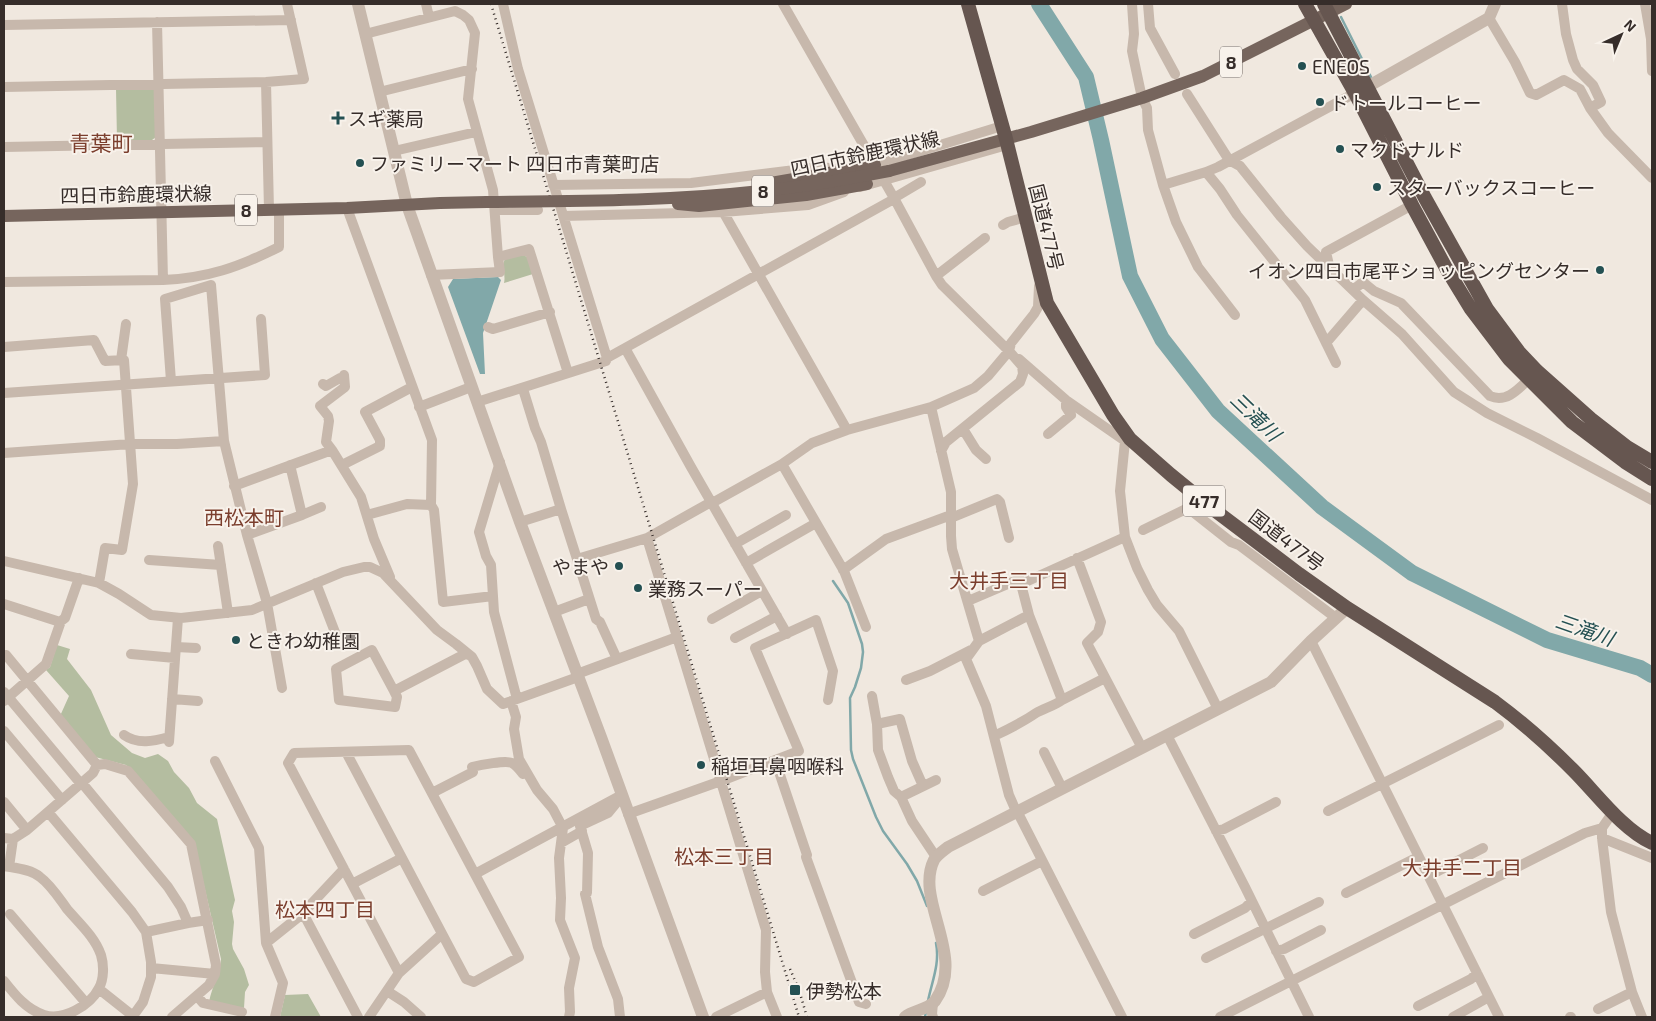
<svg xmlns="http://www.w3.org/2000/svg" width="1656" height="1021" viewBox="0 0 1656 1021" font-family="'Exo 2','Noto Sans JP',sans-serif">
  <rect width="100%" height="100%" fill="#f0e8df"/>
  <path fill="#b4bda0" d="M152 88 154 90 156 137 152 140H117L116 89Z
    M522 255 528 257 533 274 504 283C506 275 501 266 505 259Z
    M57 645 70 649 67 659 91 690 111 735 132 753 145 758 158 754 168 761 174 772 189 788 197 803 217 819 235 900 232 911 234 922 232 944 233 949 244 969 249 985 245 992 244 1008 209 1002C212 986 220 974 221 959L194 842 126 765 95 757 60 716 69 696 46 670 50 667Z
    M308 994 321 1017H280L285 995Z"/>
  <path fill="#81a8a9" d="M498 277 501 280 483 333 485 374H480L448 287 453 279Z"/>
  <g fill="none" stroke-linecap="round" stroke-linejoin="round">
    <path stroke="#81a8a9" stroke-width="2.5" d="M1341 17 1371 77
      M833 581 848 603 862 644 863 652 861 668 855 687 850 698 851 750 853 759 876 817 883 831 907 864 917 881 927 906
      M928 1001C932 981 940 964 936 943
      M925 1017 926 1011"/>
    <path stroke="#81a8a9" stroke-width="16" d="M1039 4 1086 77 1101 140 1130 276 1162 339 1218 411 1322 507 1412 573 1547 640 1640 668 1652 675"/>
    <path stroke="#c7b8ac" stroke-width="10" d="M426 4 429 17
      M503 4 518 69 607 358
      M783 4 894 198 936 276 942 285 1009 351 1022 366 1023 374 1020 382 946 442 941 451
      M1132 4 1134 34 1132 51 1142 98 1147 108 1148 130 1163 185 1176 222 1198 267 1235 315
      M1148 4 1150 28 1175 74
      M1562 4 1566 34 1573 60 1577 69 1593 85 1601 102 1590 108
      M1645 4 1651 39 1652 71
      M1489 18 1515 62 1530 93 1536 95 1564 80 1580 89 1590 108 1608 133 1652 178
      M157 22 163 280
      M4 25 291 20
      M365 34 455 11 463 15 469 20 475 33 468 99 493 190 498 257 529 249 568 373
      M266 82 269 210
      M4 87 266 82 304 79 287 4
      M379 92 472 69
      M1187 94 1229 160 1240 166 1281 217 1307 246 1363 300 1402 334 1454 392 1487 413 1537 438 1652 500
      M4 147 267 142
      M394 151 476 132
      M875 165 1002 126
      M1206 172 1220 189 1237 215 1305 300 1336 363
      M553 185 691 183 819 167 838 169
      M1163 185 1206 172 1218 167 1355 93
      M860 187 1007 145
      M894 198 921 182
      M347 208 432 440 431 505 434 510 443 602 493 596
      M721 208 847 430
      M495 210H538
      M563 216 723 212 808 205 844 192
      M1003 225 1008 222 1026 217
      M1329 265 1326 252 1412 205
      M431 275 500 272 498 257
      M936 276 985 238
      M4 282 163 280C208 278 239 267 279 247V210
      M1353 290 1363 282 1374 291 1401 303 1490 396C1508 404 1521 386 1533 375
      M488 327 493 329 550 312
      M1326 343 1363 300
      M4 347 94 340 105 361 124 360 133 484 122 550 105 548 99 583
      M625 348 691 467 787 634
      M1019 359 1066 400 1125 441
      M121 360 126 324
      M171 381 165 299 211 285 224 441 247 535 267 603 282 688
      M323 384 326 386 340 378 343 379
      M523 389 535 428 541 442 561 509
      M4 393 265 375 261 319
      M477 402 606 361 607 358 894 199
      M419 407 471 387
      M931 407 951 492V536L952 549 979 641 966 659 986 706 1009 795 1016 811
      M963 429 976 450 986 459
      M1048 434 1071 415 1066 407V400
      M1125 441 1120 491 1125 537 1137 568 1148 590 1157 605 1179 631 1218 709
      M332 450 326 442 329 421 328 416 320 406 345 387 344 375
      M4 453 131 444H177L224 441
      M500 462 479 532 486 556 491 565 494 612 517 699
      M782 464 844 571 866 627
      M342 465 380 446V440L365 412 412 387
      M234 486 332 450 361 497 374 539 390 577
      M712 503 782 464 812 443 847 430 931 407 974 388 988 376 1009 351 1011 343 1034 314 1038 307 1039 286
      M302 515 321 507
      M367 515 407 504 431 505
      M951 518 997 499 1000 502 1009 538
      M520 522 561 509 577 559 647 538 766 930 765 972 767 992 777 1017
      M1143 530 1188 508 1231 542 1239 545 1336 618
      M247 535 302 515 290 465
      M647 538 711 502
      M735 544 786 515
      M218 546 228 613
      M1077 558 1101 622 1098 632 1087 643 1142 748
      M577 559 596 619 600 622 617 659
      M149 560 221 565
      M4 561 99 583 119 594 151 615 181 618 252 610 343 572 364 567H370L383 573 437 630 456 644 472 657 477 666 487 689 503 704 578 677
      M746 563 816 523
      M843 570 886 539 951 515
      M316 583 338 640
      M968 601 1017 580 1020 579 1021 584
      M4 604 60 622
      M554 612 589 599
      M712 619 762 591
      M735 638 777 616
      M979 641 1029 615
      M1311 641 1499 1017
      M176 647 196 648
      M131 654 175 658
      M6 655 97 765 105 764 128 771 191 844 216 965 215 974 209 985 172 1017
      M577 674 677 637
      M906 680 930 671 971 650
      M394 691 397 697 395 707 339 700 336 669 372 650 394 691 467 653
      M4 692 81 784
      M872 696 877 724 878 750 888 777 894 791 901 797 912 821 936 857
      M172 699 198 701
      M1062 700 1105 678
      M4 701 46 664 61 621 65 618 79 578
      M511 701 516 717 514 729 519 759 537 790 553 809 563 828 559 858 561 898 560 920 575 958 569 988 570 1012 569 1017
      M877 724 900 719 912 761 923 786
      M4 731 62 800
      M124 735C138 745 154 741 169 737
      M1167 735 1245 887 1309 1017
      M994 736C1009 729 1023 722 1036 713 1045 708 1054 706 1062 700L1029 615 1021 584 1125 537
      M169 742 178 618
      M346 752 466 979 474 982 519 957 409 750 294 753 288 763 399 973 369 1017
      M1044 752 1062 788
      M775 760 807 855 806 857 859 1002 866 1004
      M215 761 259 848 266 943 283 983 275 1017
      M472 767C480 765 506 760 512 763 516 765 520 770 523 774
      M82 783 168 887 181 907 188 923 146 932
      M432 793 473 772
      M901 797 936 780
      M4 802 27 830
      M1017 811 1122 1017
      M1328 811 1499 725
      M48 812 132 912 146 932 151 962V977L143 1002 133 1016 99 989
      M1613 812 1602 828V838L1611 912 1632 992 1642 1017
      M628 814 721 781 799 751 755 648 816 620 833 671 828 700
      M1216 831 1224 829 1276 802
      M4 838 13 839 27 830 93 773 97 765
      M1602 838 1652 858
      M561 843 582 831
      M4 866C15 868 31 869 40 877 51 885 59 898 67 909 79 923 95 937 101 955 104 965 104 979 99 988 90 1006 63 1021 44 1015 26 1009 15 995 4 981
      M9 867 13 839
      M1426 873 1436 872 1483 848
      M475 874 618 797
      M352 884 402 858
      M983 891 1042 861
      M1346 893 1418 857
      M303 913 358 1017
      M10 914 86 1003
      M188 923 208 920
      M1194 934 1245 908 1252 901
      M266 943 301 915 344 869
      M1276 951 1284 949 1321 930
      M1206 958 1319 902
      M151 968 215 974
      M399 973 442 934
      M387 991 404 1002 421 1017
      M197 996 203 1003 242 1012
      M1418 1006 1471 979 1477 973
      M1598 1009 1632 992
      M620 1017 618 999 598 947 585 894 587 893 588 853 580 826 608 813 622 796
      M716 1017 767 992
      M933 1017 932 1014 933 1003
      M1220 1017 1545 853 1585 833 1602 828
      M1453 1017 1489 997
      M1570 1017H1571"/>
    <path stroke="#c7b8ac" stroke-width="12" d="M358 4 407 205 520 522 601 737 703 1017
      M1367 87 1489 18 1495 4
      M905 1017C913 1010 928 1010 935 1001 967 956 914 900 934 860 937 855 943 851 948 847L1271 682 1311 641 1347 608"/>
    <path stroke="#76655d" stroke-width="12" d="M889 171 1031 132 1142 98 1203 76 1346 4
      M765 184 875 165
      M767 199 806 195 867 184
      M4 216 347 208 440 203 487 202"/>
    <path stroke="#665650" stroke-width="14" d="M968 4 1006 139 1047 303 1113 415 1130 439 1171 475 1209 506 1299 574 1347 608 1495 702C1522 722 1549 746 1573 770 1597 794 1622 829 1652 843
      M1305 4 1355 93 1412 205 1446 268 1471 309 1509 359 1572 422 1625 462 1652 479
      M1324 4 1425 198 1487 309 1519 352 1537 371 1591 419 1627 447 1652 462"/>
    <path stroke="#362d2a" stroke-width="2.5" stroke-dasharray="1 4" stroke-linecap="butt" d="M491 4 799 1017
      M790 969 799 990 807 1017"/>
    <path stroke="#76655d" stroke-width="12" d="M487 202C579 201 670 201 761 191 804 187 847 179 889 171
      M678 204 699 206 767 199"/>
  </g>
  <g fill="#245052" stroke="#f8f2eb" stroke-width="2">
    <circle cx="1302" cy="66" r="5"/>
    <circle cx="1320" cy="102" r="5"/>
    <path d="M335.5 110.5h5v5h5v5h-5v5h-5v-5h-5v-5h5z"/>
    <circle cx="1340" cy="149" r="5"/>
    <circle cx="360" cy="163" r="5"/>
    <circle cx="1377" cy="187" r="5"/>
    <circle cx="1600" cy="270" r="5"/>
    <circle cx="619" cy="566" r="5"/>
    <circle cx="638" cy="588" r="5"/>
    <circle cx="236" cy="640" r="5"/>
    <circle cx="701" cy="765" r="5"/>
    <rect x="789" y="984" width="12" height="12" rx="2.5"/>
  </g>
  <g text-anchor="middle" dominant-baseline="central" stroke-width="4" stroke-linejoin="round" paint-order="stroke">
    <g fill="#f8f2eb" stroke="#706864" stroke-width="1">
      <rect x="1220" y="46.5" width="22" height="31" rx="4"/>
      <rect x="752" y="175.5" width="22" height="31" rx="4"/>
      <rect x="235" y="194.5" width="22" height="31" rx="4"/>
      <rect x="1183" y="485.5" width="42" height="31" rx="4"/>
    </g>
    <g font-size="18" font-weight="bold" fill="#362d2a">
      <text x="1231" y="62">8</text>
      <text x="763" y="191">8</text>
      <text x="246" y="210">8</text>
      <text x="1204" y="501">477</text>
    </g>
    <g font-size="19" fill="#362d2a" stroke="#f8f2eb" text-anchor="start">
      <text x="1312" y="66">ENEOS</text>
      <text x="1330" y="102">ドトールコーヒー</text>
      <text x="348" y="118">スギ薬局</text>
      <text x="1350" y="149">マクドナルド</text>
      <text x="370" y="163">ファミリーマート 四日市青葉町店</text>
      <text x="1387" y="187">スターバックスコーヒー</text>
      <text x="1590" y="270" text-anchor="end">イオン四日市尾平ショッピングセンター</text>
      <text x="609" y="566" text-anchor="end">やまや</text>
      <text x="648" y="588">業務スーパー</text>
      <text x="246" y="640">ときわ幼稚園</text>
      <text x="711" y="765">稲垣耳鼻咽喉科</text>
      <text x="806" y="990">伊勢松本</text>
    </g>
    <g font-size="19" fill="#362d2a" stroke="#f8f2eb">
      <text transform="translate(865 153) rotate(-12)">四日市鈴鹿環状線</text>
      <text transform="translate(136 194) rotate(-1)">四日市鈴鹿環状線</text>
      <text transform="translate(1047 227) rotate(76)">国道477号</text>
      <text transform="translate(1287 540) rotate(37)">国道477号</text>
    </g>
    <g font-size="20" font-style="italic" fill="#245052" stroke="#f8f2eb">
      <text transform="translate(1256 416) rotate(44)">三滝川</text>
      <text transform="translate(1585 629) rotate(19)">三滝川</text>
    </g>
    <g font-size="20" fill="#7b3e2d" stroke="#f8f2eb">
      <text x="244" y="517">西松本町</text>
      <text x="1009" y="580">大井手三丁目</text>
      <text x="724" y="856">松本三丁目</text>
      <text x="1462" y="867">大井手二丁目</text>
      <text x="325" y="909">松本四丁目</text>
    </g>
    <g font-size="21" fill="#7b3e2d" stroke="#f8f2eb">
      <text x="101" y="142">青葉町</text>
    </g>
  </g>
  <rect width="1656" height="1021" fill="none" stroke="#362d2a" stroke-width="10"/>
  <g transform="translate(1621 35) rotate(44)" stroke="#f8f2eb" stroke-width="4" paint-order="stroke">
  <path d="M0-4L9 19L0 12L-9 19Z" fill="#362d2a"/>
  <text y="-8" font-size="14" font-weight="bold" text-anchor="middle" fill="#362d2a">N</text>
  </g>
</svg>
